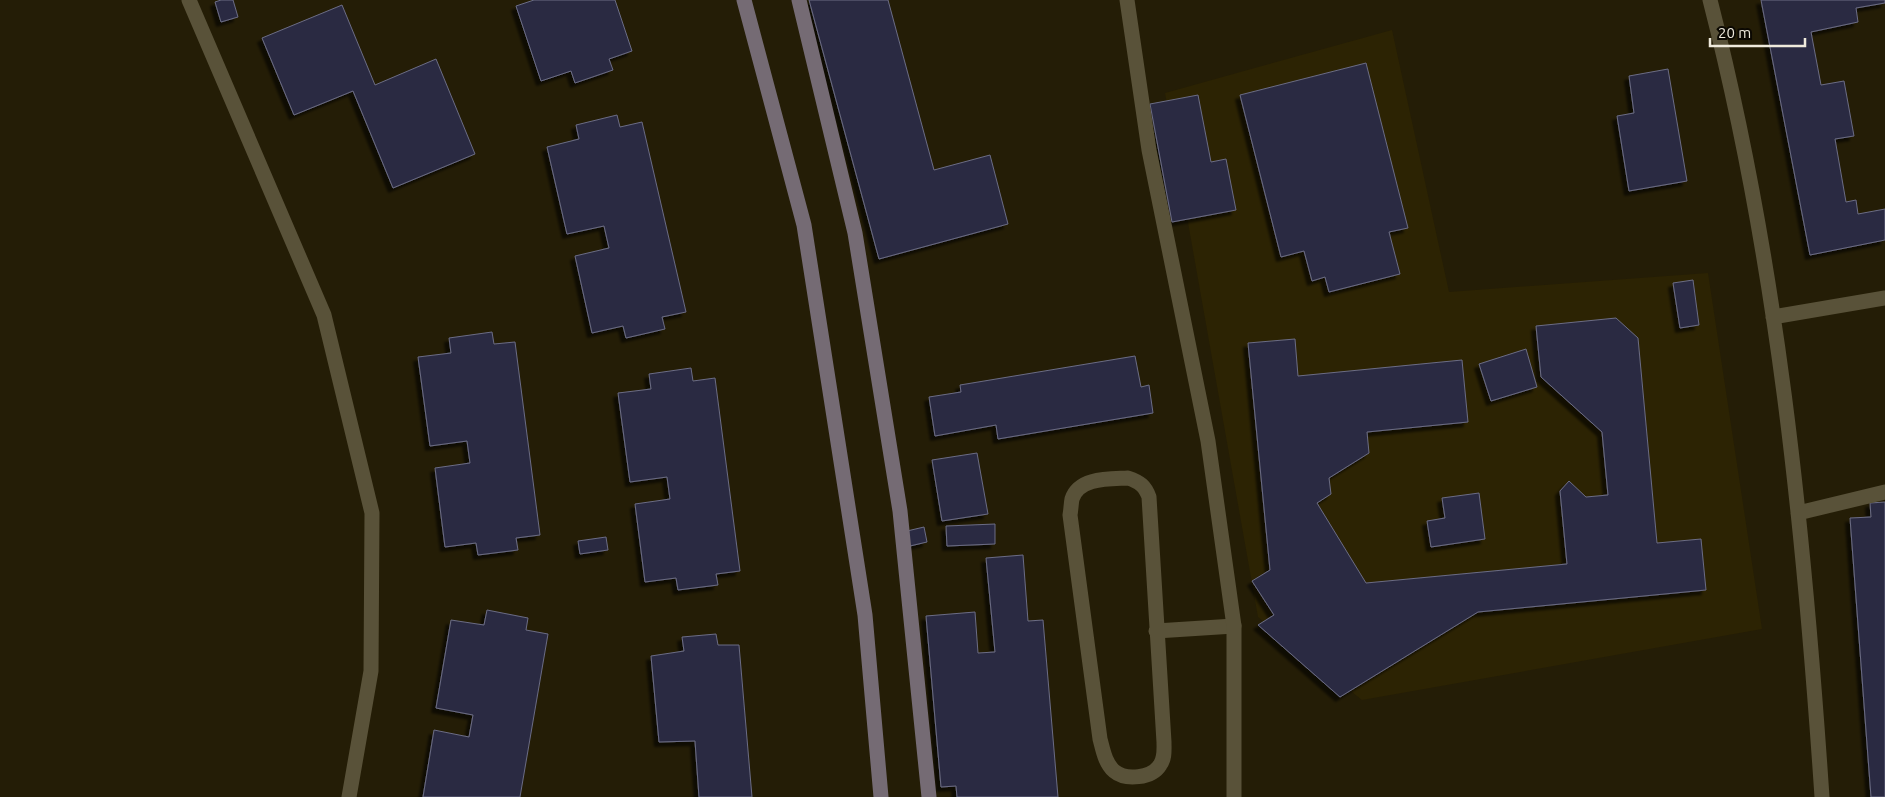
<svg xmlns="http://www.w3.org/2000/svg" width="1885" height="797" viewBox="0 0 1885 797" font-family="Ubuntu,sans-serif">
  <defs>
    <filter id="shadow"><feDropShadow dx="-4.5" dy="4.5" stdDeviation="1" flood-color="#0009"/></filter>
  </defs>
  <rect width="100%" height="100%" fill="#241d06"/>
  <path fill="#2c2303" d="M1392 30 1449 292 1708 273 1762 629 1362 700 1258 617 1165 93Z"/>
  <path fill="#2c2c42" stroke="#6b6c85" filter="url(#shadow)" d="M221 0H233L238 17 221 22 215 2Z
    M534 0H615L632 51 609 59 613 70 575 83 571 71 541 81 516 6Z
    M809 0H888L934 170 990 155 1008 224 879 259Z
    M1761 0H1885V3L1856 8 1858 22 1811 32 1821 85 1844 81 1854 136 1835 139 1846 202 1856 200 1858 214 1885 209V240L1810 255Z
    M342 5 375 85 436 59 475 154 393 188 353 91 294 115 262 38Z
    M1366 63 1408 228 1389 232 1400 274 1329 292 1325 277 1312 281 1304 251 1281 257 1240 95Z
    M1668 69 1687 181 1629 191 1617 116 1634 113 1629 76Z
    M1198 95 1211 162 1226 159 1236 210 1172 222 1150 104Z
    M617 115 620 127 642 122 686 312 662 317 665 329 626 338 623 326 592 333 575 256 609 248 604 226 567 234 547 147 579 139 576 125Z
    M1693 280 1699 325 1680 328 1673 283Z
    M1616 318 1638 338 1657 543 1701 539 1706 590 1478 612 1340 697 1258 625 1274 615 1252 581 1270 570 1248 343 1295 339 1298 376 1462 360 1468 422 1367 432 1369 453 1329 478 1331 494 1317 503 1366 583 1567 564 1560 491 1569 481 1586 497 1608 495 1602 432 1541 377 1536 326Z
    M492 332 494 344 515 342 540 535 516 538 518 550 478 555 476 543 445 547 435 468 470 463 467 441 430 446 418 357 451 353 449 338Z
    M1526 349 1537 387 1491 401 1479 364Z
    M1135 356 1141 387 1149 385 1153 413 998 439 996 425 935 436 929 397 961 392 960 385Z
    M691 368 693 381 715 378 740 571 716 574 718 585 678 590 676 578 645 582 635 504 670 499 667 477 630 482 618 393 651 389 649 374Z
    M977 453 988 514 942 521 932 460Z
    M1479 493 1485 539 1431 547 1427 521 1445 518 1442 498Z
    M1885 502V797H1871L1850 518 1871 517 1870 503Z
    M995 524V544L947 546 946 526Z
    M924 527 927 542 910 546 907 531Z
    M606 537 608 550 580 554 578 541Z
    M1023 555 1028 621 1043 620 1058 797H957L956 786 941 787 926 616 975 612 978 653 995 652 986 558Z
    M487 610 528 618 526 630 548 634 520 797H423L434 730 469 737 473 715 436 708 451 620 484 625Z
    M716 634 718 645H739L752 797H699L695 741 659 742 651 656 684 651 682 637Z"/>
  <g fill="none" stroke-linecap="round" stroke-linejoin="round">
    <path stroke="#595239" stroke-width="15" d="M1128 478C1140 482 1145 486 1149 497L1164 742C1164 750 1165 758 1160 765 1152 778 1126 781 1114 771 1105 763 1103 750 1100 739L1070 515C1071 510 1071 504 1072 499 1079 477 1110 479 1128 478Z
      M1156 631 1234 626"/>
    <path stroke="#595239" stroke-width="15" d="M189 0 324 315 372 513 371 671 349 797
      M1127 0 1149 150 1208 441 1234 626V797
      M1710 0C1777 261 1804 529 1822 797
      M1773 317 1885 298
      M1798 513 1885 492"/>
    <path stroke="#756b74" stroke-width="15" d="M744 0 804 225 865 615 881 797
      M799 0 855 233 900 511 929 797"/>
  </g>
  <path d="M1710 38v8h95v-8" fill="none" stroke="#efeadc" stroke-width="2.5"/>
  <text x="1718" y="38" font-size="15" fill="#efeadc" stroke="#0b0802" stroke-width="4" paint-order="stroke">20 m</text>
</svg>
